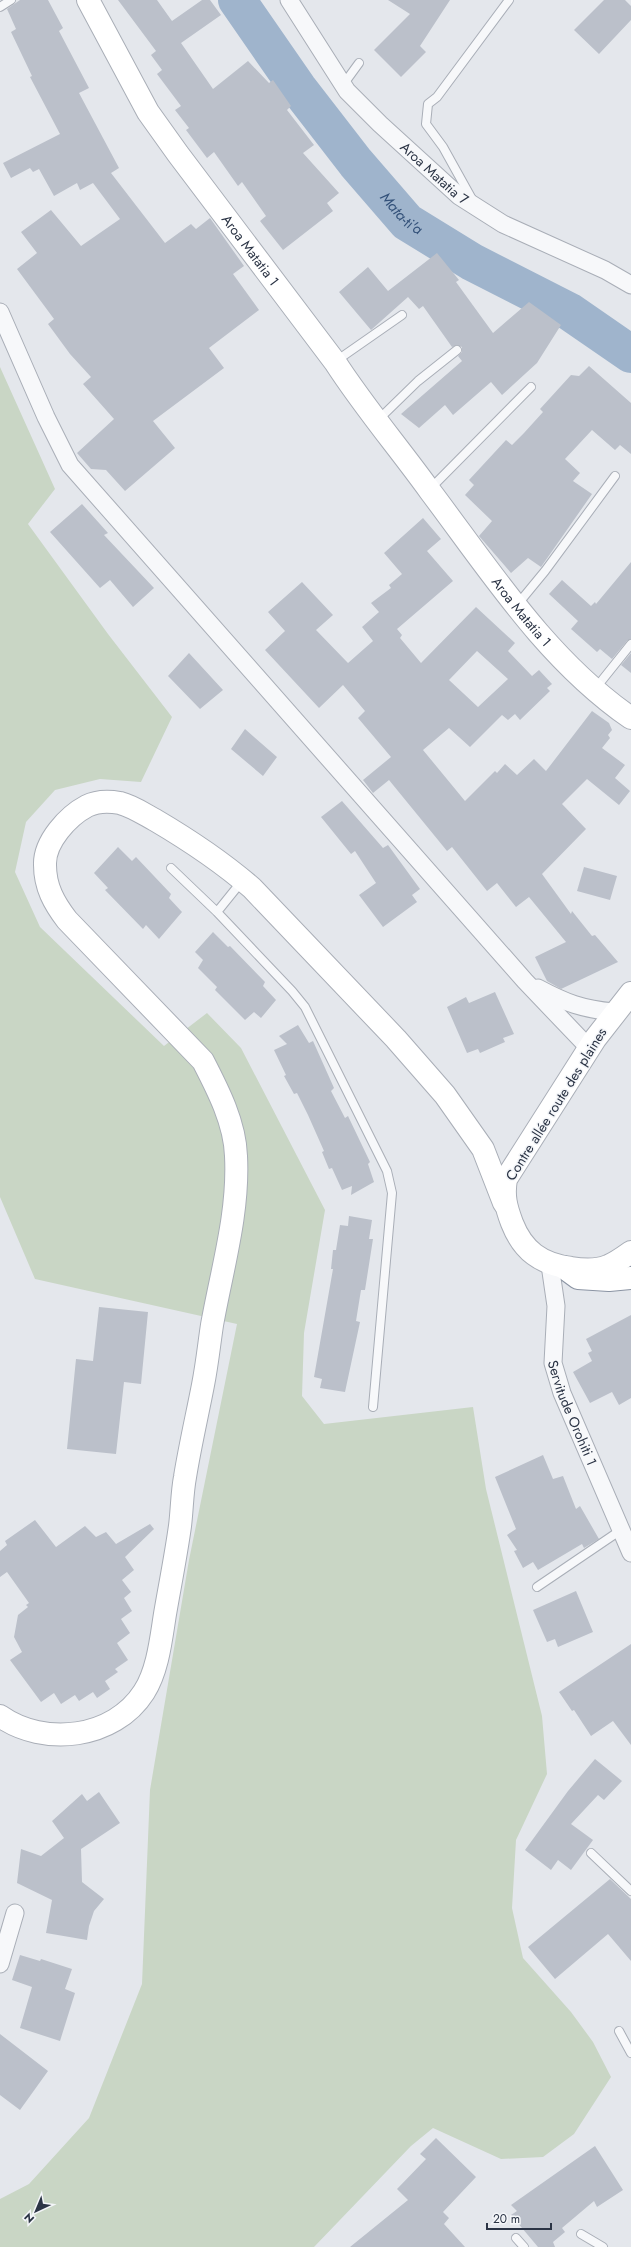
<svg xmlns="http://www.w3.org/2000/svg" width="631" height="2247" viewBox="0 0 631 2247" font-family="Jost,sans-serif">
  <rect width="100%" height="100%" fill="#e4e7ec"/>
  <path fill="#c9d6c5" d="M0 367 55 489 28 524 108 634 172 717 141 782 100 779 55 790 26 822 15 872 40 927 164 1046 207 1013 241 1048 325 1210 304 1333 302 1396 324 1424 473 1407 486 1489 542 1716 547 1774 516 1840 512 1908 523 1958 571 2012 593 2042 611 2077 574 2134 543 2157 501 2159 433 2128 411 2146 314 2247H0V2199L29 2184 89 2118 142 1984 150 1790 189 1560 237 1324 35 1279 0 1197Z"/>
  <g fill="none" stroke-linecap="round" stroke-linejoin="round">
    <path stroke="#9fb4cc" stroke-width="38" id="s1" d="M237 0 298 88 356 163 407 222 472 262 570 312 631 354"/>
  </g>
  <path fill="#bbc0ca" fill-rule="evenodd" d="M20 0H48L63 28 59 31 89 88 79 93 119 168 111 173 165 243 191 224 196 229 210 218 244 266 233 274 259 310 209 348 224 368 153 421 175 448 125 491 106 470 91 469 77 453 114 419 83 384 91 377 70 354 48 324 54 319 17 269 37 253 21 232 51 210 81 246 120 219 93 183 80 190 77 183 54 196 39 169 33 172 30 168 11 178 3 163 60 134 30 77 32 76 11 32 16 29 7 9Z
    M118 0H157L172 21 202 0H210L221 15 181 43 213 89 248 61 269 83 273 80 291 106 287 110 314 145 303 153 339 193 327 203 333 211 283 250 260 221 266 216 242 182 238 186 214 152 207 158 186 130 189 128 175 110 181 106 157 74 162 70 151 55 156 51Z
    M388 0H450L420 46 426 52 401 77 374 50 410 14Z
    M604 0H625L631 6V20L599 54 574 30Z
    M437 253 459 280 456 282 493 333 529 302 561 325 537 363 502 395 491 382 453 415 445 405 419 428 401 414 462 361 458 356 462 352V347L457 345 452 347 423 306 419 309 408 297 371 330 339 292 368 267 388 291Z
    M589 366 631 403V454L620 445 615 450 592 430 565 459 580 473 573 481 592 494 541 567 528 558 511 573 479 536 492 521 465 495 474 485 469 480 506 440 512 445 524 433 543 412 540 409 571 375 579 376Z
    M82 504 108 533 104 535 154 588 133 607 110 580 100 588 50 532Z
    M423 518 441 539 427 551 453 581 397 629 402 635 400 638 421 663 476 607 515 643 508 651 532 676 539 670 552 684 547 688 550 691 520 720 515 714 508 720 502 715 470 747 449 728 423 750 465 801 495 771 497 773 505 764 517 775 534 759 546 771 592 711 609 723 612 730 608 735 610 738 602 748 625 765 615 778 630 791 619 805 587 779 562 804 586 829 542 874 571 914 572 911 592 936 595 935 618 962 561 989 547 981 535 957 566 942 529 897 516 907 497 883 487 891 452 847 447 851 389 780 373 793 363 780 391 757 358 718 365 711 343 685 319 708 265 650 285 631 268 612 302 582 333 615 316 630 348 663 373 641 362 627 379 612 371 603 391 588 389 585 402 574 384 553ZM477 651 508 679 478 707 449 680Z
    M631 562V639L627 641 612 659 600 649 597 652 571 629 578 621 549 594 562 580 591 606 595 602 596 604Z
    M189 653 223 690 200 709 168 676Z
    M631 653V673L621 665Z
    M245 729 277 757 263 776 231 749Z
    M342 801 383 848 388 845 420 889 412 895 417 902 383 927 359 895 376 883 355 851 351 854 321 817Z
    M118 847 132 861 136 857 171 894 169 898 182 912 159 939 146 925 143 929 105 890 108 888 94 873Z
    M584 867 617 876 610 900 577 891Z
    M213 932 228 947 230 946 265 982 263 986 276 1000 261 1018 254 1012 245 1020 215 990 217 987 198 968 203 960 195 952Z
    M495 992 514 1034 503 1038 505 1042 480 1053 478 1049 467 1053 447 1007 466 997 469 1003Z
    M298 1025 309 1043 313 1041 334 1088 331 1091 345 1118 348 1116 370 1162 368 1164 374 1182 351 1195 352 1186 342 1190 332 1168 329 1169 322 1152 324 1151 308 1115 297 1093 294 1094 284 1076 286 1075 274 1050 287 1044 279 1036Z
    M349 1216 372 1220 369 1239H373L365 1290H361L356 1321 360 1322 345 1392 320 1388 322 1379 314 1377 333 1269H331L333 1250H336L340 1225 348 1226Z
    M99 1307 148 1312 141 1384 124 1382 116 1454 67 1449 76 1359 93 1361Z
    M631 1315V1398L619 1405 612 1392 590 1403 573 1372 592 1361 588 1353 592 1351 586 1339Z
    M543 1455 553 1479 563 1476 576 1509 580 1506 599 1539 584 1548 582 1544 538 1570 533 1562 523 1568 514 1551 517 1550 507 1535 516 1529 495 1477Z
    M35 1520 56 1547 85 1526 96 1537 106 1532 116 1544 150 1524 154 1529 125 1557 134 1570 122 1580 131 1592 124 1598 132 1611 121 1619 130 1633 117 1643 128 1660 115 1669 118 1672 105 1681 110 1689 97 1698 93 1692 79 1701 75 1695 61 1704 54 1693 41 1702 10 1660 22 1652 14 1637 18 1615 28 1607 26 1605 29 1603 7 1572 0 1577V1551L7 1545 5 1541Z
    M576 1591 593 1632 558 1647 555 1639 547 1642 533 1610Z
    M631 1644V1745L613 1721 591 1736 574 1710 572 1711 559 1692Z
    M595 1759 622 1781 604 1800 598 1795 571 1824 593 1840 571 1870 558 1860 551 1870 525 1850 568 1791Z
    M99 1792 120 1823 81 1849 82 1882 104 1899 94 1911 89 1926 87 1940 46 1933 52 1900 17 1883 21 1849 41 1856 64 1838 52 1821 82 1794 87 1801Z
    M610 1879 631 1899V1961L608 1934 555 1979 528 1947Z
    M20 1955 40 1961 41 1959 72 1969 65 1989 75 1993 60 2041 20 2028 32 1987 12 1980Z
    M0 2034 48 2071 20 2110 0 2095Z
    M436 2138 476 2177 443 2212 449 2218 444 2224 465 2247H350L408 2200 397 2189 426 2159 420 2154Z
    M595 2146 623 2190 597 2207 594 2201 562 2228 565 2232 553 2242 555 2247H538L511 2215 517 2211 511 2205Z"/>
  <g fill="none" stroke-linecap="round" stroke-linejoin="round">
    <g stroke="#a9aeb7" stroke-width="10">
      <path id="lane" d="M0 7 11 0
        M343 85 359 63
        M473 201 443 147 426 124 428 104 437 97 509 0
        M336 361 402 315
        M378 420 418 381 457 350
        M430 489 531 387
        M517 605 545 571 615 476
        M595 689 631 644
        M171 868 217 912
        M242 881 217 912 292 991 305 1007 387 1171 392 1193 373 1407
        M537 1587 621 1530
        M591 1853 631 1891
        M619 2031 631 2053
        M581 2234 603 2247
        M516 2238 524 2247"/>
    </g>
    <g stroke="#a9aeb7" stroke-width="19">
      <g id="street">
        <path id="s2" d="M289 0 347 91 380 124 459 196 503 224 605 270 631 285"/>
        <path d="M0 312 46 417 70 465 525 981 589 1048"/>
        <path d="M538 988C566 1003 582 1009 614 1012"/>
        <path id="s3" d="M550 1265 556 1306 553 1363 562 1393 631 1553"/>
        <path d="M0 1964 15 1913"/>
      </g>
    </g>
    <g stroke="#a9aeb7" stroke-width="24">
      <g id="secondary">
        <path id="s4" d="M88 0 148 112 178 154 335 362C364 407 399 448 430 491 491 572 547 660 631 718"/>
        <path d="M631 993 595 1039 506 1179C503 1196 506 1207 512 1223 523 1251 541 1264 571 1268 583 1270 596 1271 608 1266 616 1263 624 1257 631 1252"/>
        <path d="M0 1716C44 1747 114 1739 144 1692 158 1670 161 1639 165 1614 170 1585 176 1555 180 1526 182 1510 182 1493 185 1477 190 1446 197 1416 203 1385 207 1365 209 1345 212 1325 222 1269 239 1213 236 1156 235 1123 218 1090 203 1061L67 920C54 903 45 887 45 865 44 842 68 816 87 806 97 801 109 801 120 803 132 806 144 814 155 820 189 840 222 862 252 888L396 1039 445 1095 483 1149 504 1203"/>
      </g>
    </g>
    <g stroke="#8b94a3" stroke-width="24">
      <path id="highway" d="M563 1267 578 1278 609 1280 631 1278"/>
    </g>
    <use href="#lane" stroke="#f7f8fa" stroke-width="8"/>
    <use href="#street" stroke="#f7f8fa" stroke-width="17"/>
    <use href="#secondary" stroke="#fff" stroke-width="22"/>
    <use href="#highway" stroke="#fff" stroke-width="22"/>
  </g>
  <g text-anchor="middle" dominant-baseline="central" stroke-width="3" stroke-linejoin="round" paint-order="stroke">
    <g font-size="14" fill="#2b3445" stroke="#f4f6f9">
      <text stroke="none"><textPath href="#s2" startOffset="228">Aroa Matatia 7</textPath></text>
      <text stroke="none"><textPath href="#s4" startOffset="299">Aroa Matatia 1</textPath></text>
      <text stroke="none"><textPath href="#s4" startOffset="751">Aroa Matatia 1</textPath></text>
      <text transform="translate(556 1104) rotate(-58)">Contre allée route des plaines</text>
      <text stroke="none"><textPath href="#s3" startOffset="152">Servitude Orohiti 1</textPath></text>
    </g>
    <g font-size="15" font-style="italic" fill="#34527a" stroke="#f4f6f9">
      <text stroke="none"><textPath href="#s1" startOffset="270">Mata-ti'a</textPath></text>
    </g>
  </g>
  <g transform="translate(36 2211) rotate(224)" stroke="#f4f6f9" stroke-width="3" paint-order="stroke">
  <path d="M0-3L7 15L0 10L-7 15Z" fill="#2b3445"/>
  <text y="-6" font-size="11" font-weight="bold" text-anchor="middle" fill="#2b3445">N</text>
  </g>
  <path d="M487 2223v6h64v-6" fill="none" stroke="#2b3445" stroke-width="2"/>
  <text x="493" y="2223" font-size="12" fill="#2b3445" stroke="#f4f6f9" stroke-width="3" paint-order="stroke">20 m</text>
</svg>
